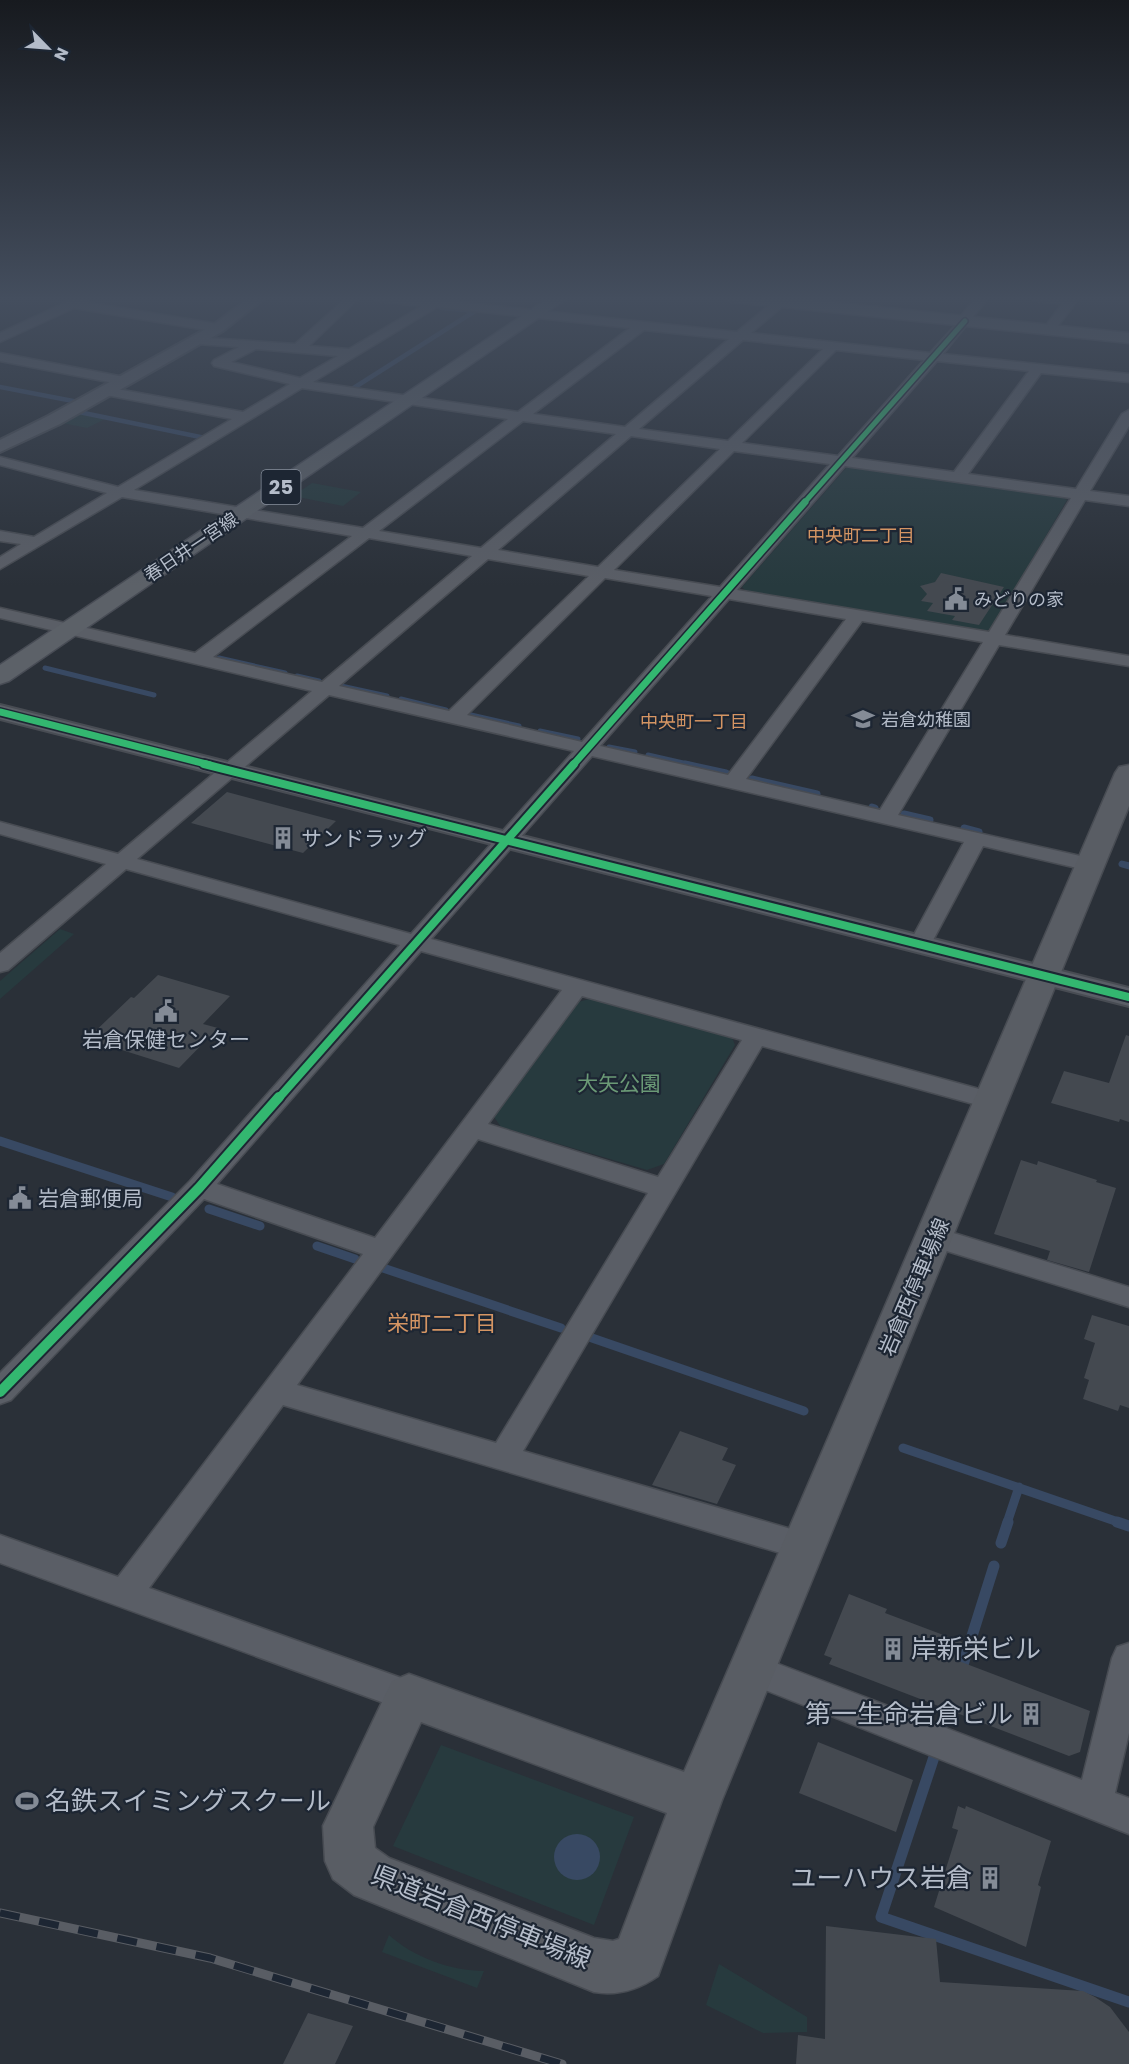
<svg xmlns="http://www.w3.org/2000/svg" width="1129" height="2064" viewBox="0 0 1129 2064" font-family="Poppins,'Noto Sans JP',sans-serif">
  <rect width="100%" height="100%" fill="#2a3038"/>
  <path fill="#273a3e" d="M79 413 105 419 87 428 62 423Z
    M861 466 1056 493 1067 500 991 629 983 631 747 592 742 587 846 468Z
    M312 483 361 492 343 506 293 496Z
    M60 929 74 934 0 999V981Z
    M593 998 731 1035 735 1045 664 1164 647 1170 501 1127 494 1117 578 1002Z
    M441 1745 634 1817 594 1925 393 1846Z
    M389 1935C413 1957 451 1971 484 1971L477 1988 382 1952Z
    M719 1964 807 2017V2032L763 2033 706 2005Z"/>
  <path fill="#384963" d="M554 1857a23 23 0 1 1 46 0a23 23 0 1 1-46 0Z"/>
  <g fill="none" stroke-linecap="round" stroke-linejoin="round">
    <path stroke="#384963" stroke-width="4.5" d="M0 387 73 401
      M359 390 352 389 475 311 442 308
      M79 412 205 438"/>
    <path stroke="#384963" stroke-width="5" d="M219 658 285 673
      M45 668 154 695
      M297 676 319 681
      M341 686 387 696
      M401 699 446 710
      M471 715 519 726
      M540 731 578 739
      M609 747 635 752
      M648 755 692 765"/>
    <path stroke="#384963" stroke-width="7" d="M685 764 726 773
      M752 779 817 794
      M872 807 875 808
      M904 814 930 820
      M964 828 979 832
      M1122 864 1129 866"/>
    <path stroke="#384963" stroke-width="9" d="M0 1141 172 1197
      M209 1209 260 1226
      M317 1246 355 1259
      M383 1268 561 1328
      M592 1338 804 1411
      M903 1448 1121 1523
      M1007 1523 1019 1487"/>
    <path stroke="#384963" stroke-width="11" d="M1117 1522 1129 1526
      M1001 1543 1008 1522
      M961 1671 994 1566
      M946 1721 952 1702
      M936 1751 881 1917 1129 2002"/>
  </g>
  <path fill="#444950" d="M941 573 1004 587 979 625 952 620 955 616 927 611 933 603 921 601 927 594 920 586 935 582Z
    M227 792 336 821 303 853 191 823Z
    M158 975 230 996 203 1024 218 1028 179 1068 87 1039 131 997 134 998Z
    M1126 1035 1129 1036V1122L1120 1119 1119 1122 1051 1103 1064 1071 1109 1083Z
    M1021 1160 1037 1165 1038 1161 1097 1180 1096 1182 1116 1188 1089 1272 1047 1260 1050 1251 994 1234Z
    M1092 1315 1129 1326V1408L1120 1405 1118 1411 1083 1399 1089 1380 1084 1378 1095 1343 1084 1339Z
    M680 1431 728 1448 722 1460 736 1465 717 1504 652 1485Z
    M849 1594 887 1609 885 1613 962 1642 956 1660 1090 1711 1080 1752 1069 1756 829 1664 832 1658 824 1655Z
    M818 1742 913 1780 896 1832 799 1793Z
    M958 1806 965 1809 966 1806 1051 1841 1038 1885 1041 1887 1026 1947 934 1907 958 1830 952 1828Z
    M826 1926 936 1939 940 1982 1083 1991 1095 1997 1110 2007 1129 2032V2064H796L798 2035 825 2039Z
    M308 2013 353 2026 335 2064H283Z"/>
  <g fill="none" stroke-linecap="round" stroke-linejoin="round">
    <g stroke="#484c53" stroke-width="3">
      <path id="minor" d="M77 297H91L85 302 218 324 224 328 218 332 74 308 0 342V333Z
        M347 297H360L309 346 349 349 422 306 377 301 371 297H413L737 332 776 299 780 298 786 302 784 305 751 333 930 353 962 318 961 316 976 297H989L943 354 1129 374V382L1041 373 968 474 1076 489 1122 414 1129 410V426L1090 491 1129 496V506L1085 500 1005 635 1129 656V666L999 645 898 815 1098 860 1101 865 1098 870 1090 871 983 846 931 944 928 949 920 951 912 949 909 944 964 842 592 756 431 939 1001 1095 1005 1101 1001 1107 992 1109 762 1046 523 1451 815 1536 820 1546 815 1556 804 1560 283 1405 149 1588 421 1685 426 1696 421 1707 409 1712 0 1563V1535L118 1577 363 1254 204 1199 11 1400 0 1404V1373L190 1181 400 945 126 869 8 970 0 972V953L106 864 0 834V822L118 854 312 691 0 618V608L195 653 352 536 122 497 0 569V557L21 544 0 541V531L34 537 107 493 0 465V457L118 487 232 419 106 395 101 394 99 391 101 388 106 387 243 412 290 384 214 366 212 363 214 360 239 347 197 344 192 343 191 340 192 337 295 344ZM437 307 630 328 518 412 313 382ZM644 330 729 339 625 427 533 414ZM743 340 823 349 728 441 639 429ZM256 349 338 356 300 378 231 362ZM836 350 924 360 838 456 742 443ZM937 361 1029 371 954 472 852 458ZM302 388 508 419 363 528 134 490ZM523 421 616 434 481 548 379 531ZM631 436 720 449 598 567 498 550ZM734 451 830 464 720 587 614 570ZM845 466 1071 498 989 632 737 590ZM369 538 472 556 322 682 213 657ZM488 559 589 576 449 711 339 686ZM605 578 712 596 582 742 467 715ZM729 599 846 619 728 775 600 746ZM862 621 983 642 880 810 746 779ZM329 695 574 751 411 934 137 859ZM421 951 562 990 375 1238 217 1184ZM582 996 742 1040 658 1177 488 1124ZM478 1139 648 1193 496 1443 297 1385Z
        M811 297 804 302 798 298V297Z
        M1030 297H1080L1057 327 1053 328 1047 324 1062 304 1036 301Z
        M0 353 124 377 131 381 124 385 0 361Z
        M934 1227 1129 1287V1307L924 1244 920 1237 924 1230Z
        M1129 1643V1733L1115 1793 1129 1798V1834L740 1680 735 1669 740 1658 752 1654 1082 1780 1112 1658 1117 1647Z"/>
    </g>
    <g stroke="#484c53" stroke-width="4">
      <path id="tertiary" d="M250 297H266L223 331 60 424 0 452V440L48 416 213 325Z
        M0 705 1129 988V1006L0 719Z"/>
    </g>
    <g stroke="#484c53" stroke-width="3">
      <path id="secondary" d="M1129 765V806L722 1800 658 1976C638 1990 618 1996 594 1992L354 1895 333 1879 325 1861 323 1826 392 1681 409 1674 684 1772 1115 773 1119 767ZM421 1722 667 1813 619 1939 613 1941 594 1938 389 1858 375 1848 373 1827Z"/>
    </g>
    <g stroke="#484c55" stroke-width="3">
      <path id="primary" d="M550 297H569L9 681 0 684V665Z
        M724 297H783L1129 333V343L732 302Z"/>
    </g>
    <use href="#minor" fill="#5a5e66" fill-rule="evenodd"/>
    <use href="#tertiary" fill="#5a5e66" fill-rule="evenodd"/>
    <use href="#secondary" fill="#595d64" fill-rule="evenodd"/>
    <use href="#primary" fill="#5c6168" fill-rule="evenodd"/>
    <g stroke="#595d64" stroke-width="9">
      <path id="rail" d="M0 1913 210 1958 562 2064"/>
    </g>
    <use href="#rail" stroke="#1d2633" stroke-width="7" stroke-dasharray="20" stroke-linecap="butt"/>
    <g stroke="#1d2633" stroke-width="8">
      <path id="cycleway-far3" d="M804 503 965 321"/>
    </g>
    <g stroke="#1d2633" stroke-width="10">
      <path id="cycleway-far2" d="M0 712 210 765
        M573 765 805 502"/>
    </g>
    <g stroke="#1d2633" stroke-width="12">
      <path id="cycleway-far1" d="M204 764 1129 997
        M278 1099 574 764"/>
    </g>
    <g stroke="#1d2633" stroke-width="14">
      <path id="cycleway" d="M0 1392 199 1188 279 1097"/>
    </g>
    <use href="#cycleway-far3" stroke="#33b770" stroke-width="5"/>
    <use href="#cycleway-far2" stroke="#33b770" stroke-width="7"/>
    <use href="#cycleway-far1" stroke="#33b770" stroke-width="8"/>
    <use href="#cycleway" stroke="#33b770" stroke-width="10"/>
  </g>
  <linearGradient id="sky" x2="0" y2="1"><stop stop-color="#171a1f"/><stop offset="0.51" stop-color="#444e5e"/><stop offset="1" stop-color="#444e5e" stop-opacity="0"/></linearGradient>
  <rect width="1129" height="586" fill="url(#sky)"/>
  <defs>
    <g id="civic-bare" transform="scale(1.8)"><path d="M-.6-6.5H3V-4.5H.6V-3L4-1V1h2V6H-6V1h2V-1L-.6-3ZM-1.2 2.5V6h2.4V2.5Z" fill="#848b96" stroke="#1d2633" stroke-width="2.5" paint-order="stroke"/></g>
    <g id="school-bare" transform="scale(1.8)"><path d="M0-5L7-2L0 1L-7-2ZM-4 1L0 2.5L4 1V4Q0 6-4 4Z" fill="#848b96" stroke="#1d2633" stroke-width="2.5" paint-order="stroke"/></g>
    <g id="building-bare" transform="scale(1.8)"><path d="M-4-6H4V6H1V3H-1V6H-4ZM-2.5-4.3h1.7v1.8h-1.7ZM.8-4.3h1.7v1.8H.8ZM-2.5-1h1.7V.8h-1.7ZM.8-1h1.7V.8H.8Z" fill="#848b96" stroke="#1d2633" stroke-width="2.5" paint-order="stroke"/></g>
    <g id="stadium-bare" transform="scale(1.8)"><path d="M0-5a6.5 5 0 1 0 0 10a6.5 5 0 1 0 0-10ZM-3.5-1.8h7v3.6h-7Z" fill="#848b96" stroke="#1d2633" stroke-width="2.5" paint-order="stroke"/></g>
  </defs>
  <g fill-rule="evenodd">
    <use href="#civic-bare" x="956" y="599"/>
    <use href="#school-bare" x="863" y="719"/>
    <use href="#building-bare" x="283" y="838"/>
    <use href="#civic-bare" x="166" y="1011"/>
    <use href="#civic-bare" x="20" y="1198"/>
    <use href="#building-bare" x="893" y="1649"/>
    <use href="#building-bare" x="1031" y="1714"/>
    <use href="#stadium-bare" x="27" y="1801"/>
    <use href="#building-bare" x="990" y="1878"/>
  </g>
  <g text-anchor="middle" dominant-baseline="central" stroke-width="4.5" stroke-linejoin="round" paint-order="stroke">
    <g font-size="18" fill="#d59563" stroke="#1d2633">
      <text x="861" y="535">中央町二丁目</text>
      <text x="694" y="721">中央町一丁目</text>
    </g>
    <g font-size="18" fill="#b4bcc9" stroke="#1d2633">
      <text transform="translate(191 547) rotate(-34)">春日井一宮線</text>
    </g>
    <g font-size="18" fill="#b4bcc9" stroke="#1d2633" text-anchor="start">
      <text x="974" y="599">みどりの家</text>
      <text x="881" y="719">岩倉幼稚園</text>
    </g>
    <rect fill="#1d2633" stroke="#878f9c" stroke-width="1.5" x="261.5" y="470" width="39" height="34" rx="4.5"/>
    <g font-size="20" font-weight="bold" fill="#b4bcc9">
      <text x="281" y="487">25</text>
    </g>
    <g font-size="21" fill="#b4bcc9" stroke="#1d2633" text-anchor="start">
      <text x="301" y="838">サンドラッグ</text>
      <text x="166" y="1039" text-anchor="middle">岩倉保健センター</text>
      <text x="38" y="1198">岩倉郵便局</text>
    </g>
    <g font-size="21" fill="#6b9a76" stroke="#1d2633">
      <text x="619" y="1083">大矢公園</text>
    </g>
    <g font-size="21" fill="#b4bcc9" stroke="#1d2633">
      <text transform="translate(914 1287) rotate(-67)">岩倉西停車場線</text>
    </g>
    <g font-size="22" fill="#d59563" stroke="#1d2633">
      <text x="442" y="1323">栄町二丁目</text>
    </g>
    <g font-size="26" fill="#b4bcc9" stroke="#1d2633" text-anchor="start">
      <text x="911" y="1649">岸新栄ビル</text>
      <text x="1013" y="1714" text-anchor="end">第一生命岩倉ビル</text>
      <text x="45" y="1801">名鉄スイミングスクール</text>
      <text x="972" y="1878" text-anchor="end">ユーハウス岩倉</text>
    </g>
    <g font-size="26" fill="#b4bcc9" stroke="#1d2633">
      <text transform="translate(481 1917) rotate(22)">県道岩倉西停車場線</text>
    </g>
  </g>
  <g transform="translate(48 48) rotate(115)" stroke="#1d2633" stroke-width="4.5" paint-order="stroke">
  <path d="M0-4.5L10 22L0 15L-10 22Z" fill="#b4bcc9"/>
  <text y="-9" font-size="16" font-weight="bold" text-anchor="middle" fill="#b4bcc9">N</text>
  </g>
</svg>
